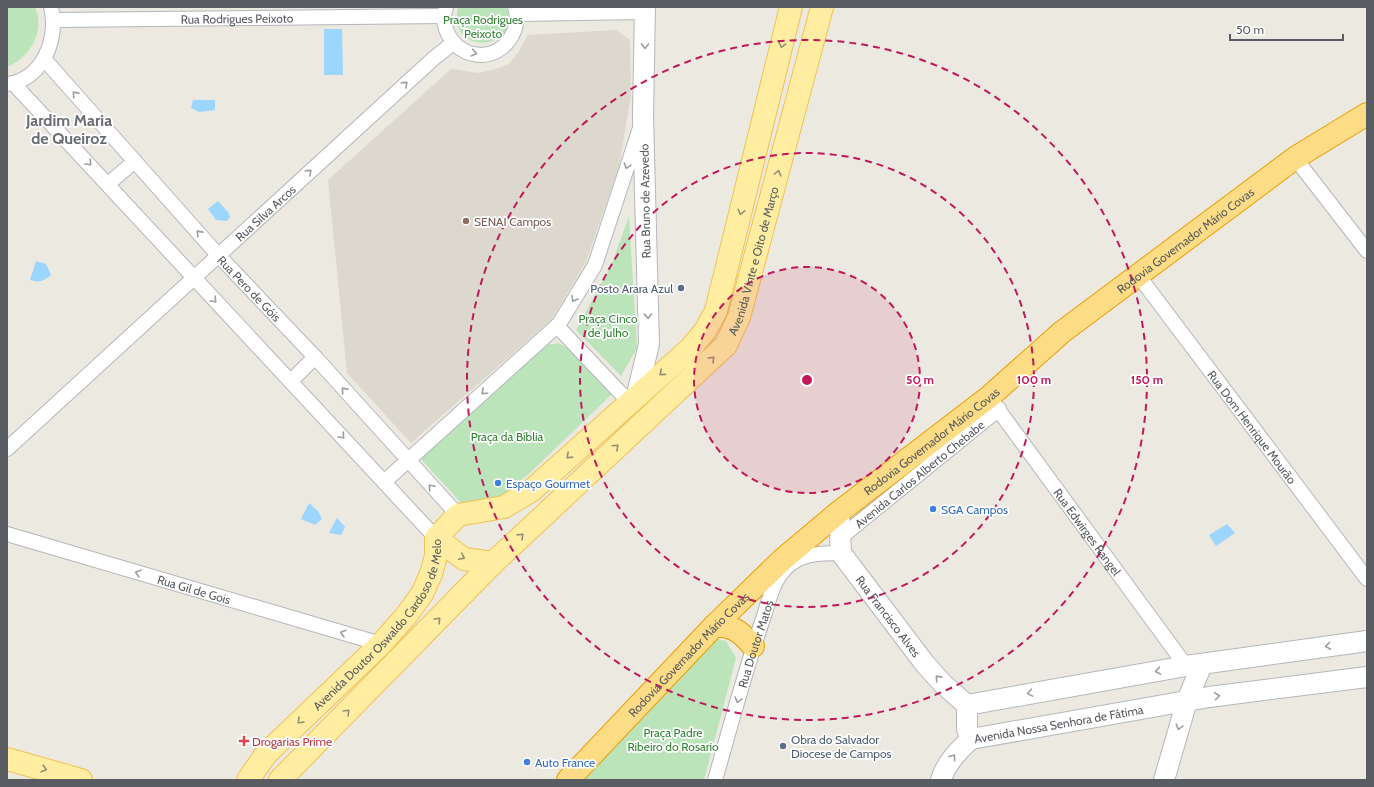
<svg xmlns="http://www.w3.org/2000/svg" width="1374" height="787" viewBox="0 0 1374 787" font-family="Cabin,sans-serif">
  <rect width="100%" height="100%" fill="#ece9e0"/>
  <path fill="#dcd8ce" d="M616 30 630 40 631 96 619 166 586 262 552 319 411 443 347 373 328 180 451 69 478 73 496 69 509 64 519 51 528 35Z"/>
  <path fill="#bce4bb" d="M7 7H35C46 31 29 59 7 67Z
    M458 7H506C525 49 446 60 458 7Z
    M629 216 637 348 621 376 576 330 611 266Z
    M558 343 570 349 613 393 531 472 505 494 483 503 462 504 420 458 546 345Z
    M711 638 726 641 736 658 704 780H583Z"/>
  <path fill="#9cd6ff" d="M324 29H342L343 75H324Z
    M193 100H215V110L199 112 191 108Z
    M218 201 228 212 230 217 227 221 216 220 208 209Z
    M36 261 46 264 51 275C44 281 39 283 30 280Z
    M309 503 318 511 322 519 315 525 301 519Z
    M337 518 345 527 341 535 329 533Z
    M1227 524 1235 533 1216 546 1209 535Z"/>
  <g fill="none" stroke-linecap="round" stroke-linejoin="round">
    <g stroke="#b3b6bb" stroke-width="16">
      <g id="street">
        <path d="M446 7C439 30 455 54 481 55 505 55 522 29 515 7"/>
        <path d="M517 14 645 12"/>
        <path id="s1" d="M55 20 444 16"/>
        <path id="s2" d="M44 59 218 255 315 357 458 515"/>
        <path d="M13 83 436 538"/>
        <path d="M7 84C43 80 59 38 51 7"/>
        <path d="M1295 158 1367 251"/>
        <path d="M108 184 135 161"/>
        <path id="s3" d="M1138 275 1367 579"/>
        <path d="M557 326 629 402"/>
        <path d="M291 381 315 357"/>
        <path id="s4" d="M989 397 1186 666"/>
        <path id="s5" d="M7 449 433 59 453 43"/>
        <path d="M384 482 559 324 595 265 640 128"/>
        <path id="s6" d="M7 534 381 644"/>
        <path id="s7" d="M840 538 999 409"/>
        <path id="s8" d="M715 780C731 725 745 670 764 616 769 600 773 581 785 569 800 553 821 553 841 553"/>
      </g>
    </g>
    <g stroke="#b4b7bd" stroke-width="22">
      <g id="secondary">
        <path d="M637 394 649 344 643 116 645 7"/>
        <path id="s9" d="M839 512 841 553 925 664 943 684 967 705"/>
        <path d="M967 705 1186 666 1367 641"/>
        <path d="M967 705V729L971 739"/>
        <path id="s10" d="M971 739 1209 697 1367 677"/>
        <path d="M941 780C946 763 958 751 971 739"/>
        <path d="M1164 780 1187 701 1202 664"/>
      </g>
    </g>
    <g stroke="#f1c153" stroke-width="24">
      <g id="primary">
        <path d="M436 538 464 559 493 563"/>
        <path d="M7 759 81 780"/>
        <path id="s11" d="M248 780 266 754 381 644 406 616 422 594 431 574 436 556V538L458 515 504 507 531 491 690 349 705 331 716 311 791 7"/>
        <path id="s12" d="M280 780 493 563 726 345 739 317 822 7"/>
      </g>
    </g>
    <g stroke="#eb9d00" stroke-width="24">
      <g id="highway">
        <path d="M714 626C732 624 742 633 753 646"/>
        <path id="s13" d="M568 780 714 626 782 560 839 512 989 397 1062 332 1295 158 1367 114"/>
      </g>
    </g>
    <use href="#street" stroke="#fff" stroke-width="14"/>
    <use href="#secondary" stroke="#fff" stroke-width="20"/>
    <use href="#primary" stroke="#ffeea1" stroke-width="22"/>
    <use href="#highway" stroke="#fddc86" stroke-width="22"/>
  </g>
  <defs><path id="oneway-chevron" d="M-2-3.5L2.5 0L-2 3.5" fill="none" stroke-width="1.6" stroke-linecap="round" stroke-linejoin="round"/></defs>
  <g stroke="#938f77">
    <use href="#oneway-chevron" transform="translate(782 45) rotate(104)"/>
    <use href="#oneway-chevron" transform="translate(778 173) rotate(-75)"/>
    <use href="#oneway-chevron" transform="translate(741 212) rotate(104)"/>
    <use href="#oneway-chevron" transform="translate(712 359) rotate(-45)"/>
    <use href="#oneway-chevron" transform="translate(662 373) rotate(139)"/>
    <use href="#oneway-chevron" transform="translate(616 447) rotate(-43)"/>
    <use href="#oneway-chevron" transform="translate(569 456) rotate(138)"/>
    <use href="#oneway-chevron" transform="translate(521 536) rotate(-44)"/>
    <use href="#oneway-chevron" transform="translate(462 557) rotate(27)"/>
    <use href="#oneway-chevron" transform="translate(438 620) rotate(-46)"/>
    <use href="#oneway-chevron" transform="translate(347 712) rotate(-45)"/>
    <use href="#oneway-chevron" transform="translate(300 721) rotate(136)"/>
    <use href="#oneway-chevron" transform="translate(44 769) rotate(16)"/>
  </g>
  <g stroke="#9b9da0">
    <use href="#oneway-chevron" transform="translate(645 46) rotate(91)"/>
    <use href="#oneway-chevron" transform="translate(474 53) rotate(12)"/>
    <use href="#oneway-chevron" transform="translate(405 84) rotate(-42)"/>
    <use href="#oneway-chevron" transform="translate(75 94) rotate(-132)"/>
    <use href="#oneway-chevron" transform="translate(89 163) rotate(47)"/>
    <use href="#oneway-chevron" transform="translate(627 166) rotate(108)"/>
    <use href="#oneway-chevron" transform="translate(309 172) rotate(-42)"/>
    <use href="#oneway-chevron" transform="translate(199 233) rotate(-132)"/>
    <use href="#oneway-chevron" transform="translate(574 299) rotate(121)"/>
    <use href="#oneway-chevron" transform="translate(214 300) rotate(47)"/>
    <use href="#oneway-chevron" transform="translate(648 316) rotate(88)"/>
    <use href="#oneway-chevron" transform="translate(344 390) rotate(-132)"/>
    <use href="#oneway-chevron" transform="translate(484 392) rotate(138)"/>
    <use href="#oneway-chevron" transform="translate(342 436) rotate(47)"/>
    <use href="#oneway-chevron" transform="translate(431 487) rotate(-133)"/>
    <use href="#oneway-chevron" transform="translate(138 573) rotate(-164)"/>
    <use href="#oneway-chevron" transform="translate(343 633) rotate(-164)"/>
    <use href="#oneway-chevron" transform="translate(1328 646) rotate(172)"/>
    <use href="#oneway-chevron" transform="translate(1158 671) rotate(170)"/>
    <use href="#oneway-chevron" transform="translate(938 678) rotate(-132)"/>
    <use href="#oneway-chevron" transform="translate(1030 693) rotate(170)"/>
    <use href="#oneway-chevron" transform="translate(1217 696) rotate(-7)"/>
    <use href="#oneway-chevron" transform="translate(738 700) rotate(106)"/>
    <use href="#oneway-chevron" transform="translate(1179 727) rotate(106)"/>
    <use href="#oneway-chevron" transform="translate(953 757) rotate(-54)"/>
  </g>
  <circle cx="807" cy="380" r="113" fill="#c2185b" fill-opacity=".12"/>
  <g fill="none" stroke="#c2185b" stroke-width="2" stroke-dasharray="7 5">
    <circle cx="807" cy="380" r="113"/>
    <circle cx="807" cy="380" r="227"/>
    <circle cx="807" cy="380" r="340"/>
  </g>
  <circle fill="#8d6e63" stroke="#fff" stroke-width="1.5" cx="466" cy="221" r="4"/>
  <g fill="#5c6f8a" stroke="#fff" stroke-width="1.5">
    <circle cx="681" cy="288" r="4"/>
    <circle cx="783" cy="746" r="4"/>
  </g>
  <g fill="#3f7fe0" stroke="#fff" stroke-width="1.5">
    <circle cx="498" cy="483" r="4"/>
    <circle cx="933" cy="509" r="4"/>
    <circle cx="527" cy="762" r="4"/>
  </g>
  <path fill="#e0444e" stroke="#fff" stroke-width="1.5" d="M242 735h4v4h4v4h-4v4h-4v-4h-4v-4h4z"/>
  <g text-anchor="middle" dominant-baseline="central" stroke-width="3.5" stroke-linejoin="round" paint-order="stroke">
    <g font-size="12" fill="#595c61" stroke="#fff">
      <text stroke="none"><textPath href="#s1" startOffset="182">Rua Rodrigues Peixoto</textPath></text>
      <text transform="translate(645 201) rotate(-91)">Rua Bruno de Azevedo</text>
      <text stroke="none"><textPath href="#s5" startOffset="350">Rua Silva Arcos</textPath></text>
      <text stroke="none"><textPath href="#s13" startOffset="822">Rodovia Governador Mário Covas</textPath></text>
      <text stroke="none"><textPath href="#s12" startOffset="712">Avenida Vinte e Oito de Março</textPath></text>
      <text stroke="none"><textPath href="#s2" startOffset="308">Rua Pero de Góis</textPath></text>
      <text stroke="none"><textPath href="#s3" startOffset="190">Rua Dom Henrique Mourão</textPath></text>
      <text stroke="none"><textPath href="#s13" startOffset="498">Rodovia Governador Mário Covas</textPath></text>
      <text stroke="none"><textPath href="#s7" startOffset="102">Avenida Carlos Alberto Chebabe</textPath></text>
      <text stroke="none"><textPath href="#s4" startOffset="167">Rua Edwirges Rangel</textPath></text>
      <text stroke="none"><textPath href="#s6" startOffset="195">Rua Gil de Gois</textPath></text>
      <text stroke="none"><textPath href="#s9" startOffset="120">Rua Francisco Alves</textPath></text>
      <text stroke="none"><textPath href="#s11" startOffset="206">Avenida Doutor Oswaldo Cardoso de Melo</textPath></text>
      <text stroke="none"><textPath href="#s8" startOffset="142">Rua Doutor Matos</textPath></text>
      <text stroke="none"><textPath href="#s13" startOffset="174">Rodovia Governador Mário Covas</textPath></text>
      <text stroke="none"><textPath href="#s10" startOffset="89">Avenida Nossa Senhora de Fátima</textPath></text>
    </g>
    <g font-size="12" fill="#348436" stroke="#fff">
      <text x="483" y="19">Praça Rodrigues<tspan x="483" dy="14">Peixoto</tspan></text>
      <text x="608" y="318">Praça Cinco<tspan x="608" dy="14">de Julho</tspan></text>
      <text x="507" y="436">Praça da Bíblia</text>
      <text x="673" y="732">Praça Padre<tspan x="673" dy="14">Ribeiro do Rosario</tspan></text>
    </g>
    <g font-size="12" fill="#785e54" stroke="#fff" text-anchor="start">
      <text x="474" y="221">SENAI Campos</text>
    </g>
    <g font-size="12" fill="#4e5e75" stroke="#fff" text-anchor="end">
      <text x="673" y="288">Posto Arara Azul</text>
      <text x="791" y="739" text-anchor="start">Obra do Salvador<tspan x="791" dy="14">Diocese de Campos</tspan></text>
    </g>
    <g font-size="12" fill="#366cbe" stroke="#fff" text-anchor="start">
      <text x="506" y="483">Espaço Gourmet</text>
      <text x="941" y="509">SGA Campos</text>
      <text x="535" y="762">Auto France</text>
    </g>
    <g font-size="12" fill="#be3a42" stroke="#fff" text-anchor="start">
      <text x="252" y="741">Drogarias Prime</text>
    </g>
    <g font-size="16" font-weight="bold" fill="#6a6e73" stroke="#fff">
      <text x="69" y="120">Jardim Maria<tspan x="69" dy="18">de Queiroz</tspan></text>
    </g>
  </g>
  <circle cx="807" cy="380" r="6" fill="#c2185b" stroke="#fff" stroke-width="2"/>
  <g font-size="12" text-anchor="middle" font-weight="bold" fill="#c2185b" stroke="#fff" stroke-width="3.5" stroke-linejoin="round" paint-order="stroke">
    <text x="920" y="384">50 m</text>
    <text x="1034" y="384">100 m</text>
    <text x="1147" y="384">150 m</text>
  </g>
  <rect width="1374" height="787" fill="none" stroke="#595c61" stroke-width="16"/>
  <path d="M1230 34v6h113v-6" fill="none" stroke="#595c61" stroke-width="2"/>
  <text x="1236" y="34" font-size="12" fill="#595c61" stroke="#ffffff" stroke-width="3" paint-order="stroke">50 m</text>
</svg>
